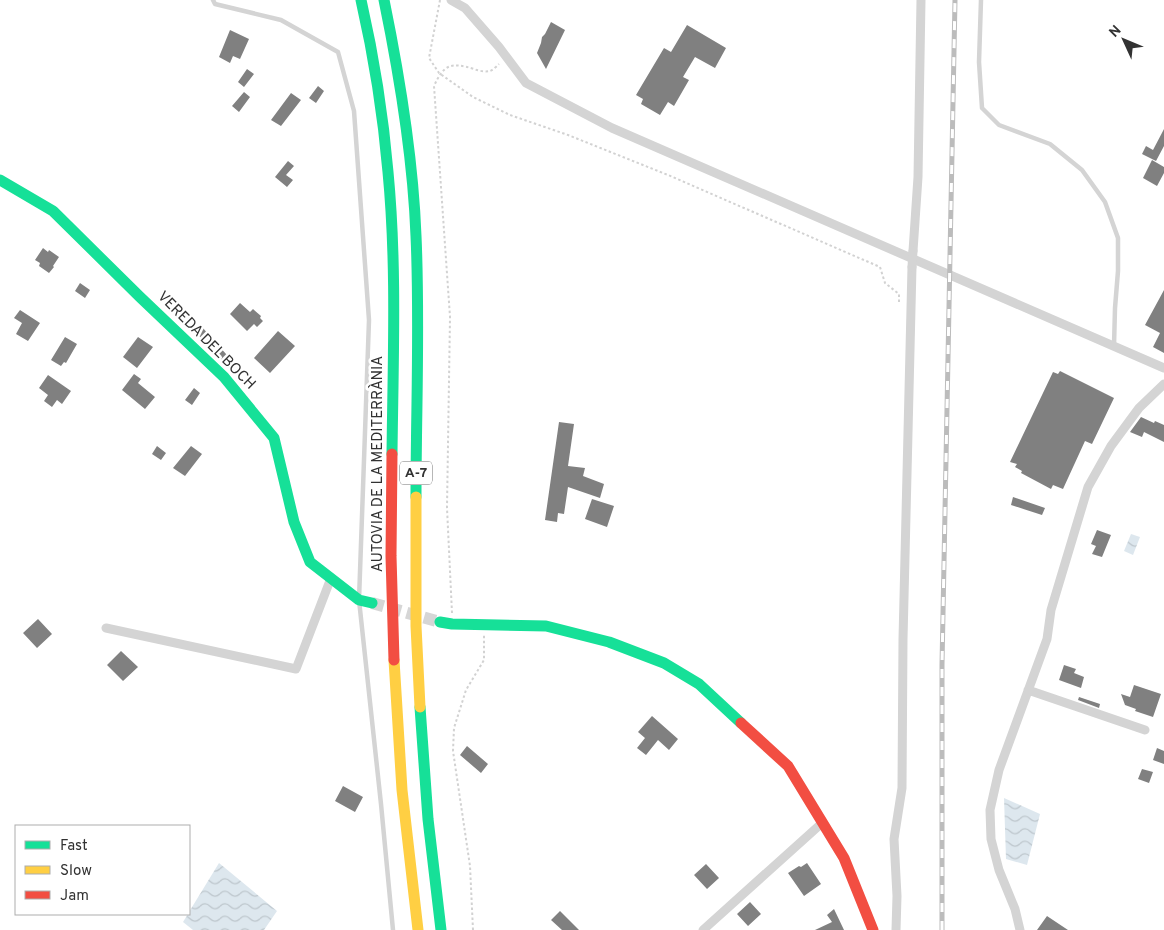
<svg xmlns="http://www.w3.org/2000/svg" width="1164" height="930" viewBox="0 0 1164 930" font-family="Overpass,sans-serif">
  <defs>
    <pattern id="water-waves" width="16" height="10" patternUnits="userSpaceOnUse" patternTransform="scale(1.25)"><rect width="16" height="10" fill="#dde7ee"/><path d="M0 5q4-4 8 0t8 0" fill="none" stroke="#bec7cd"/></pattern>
  </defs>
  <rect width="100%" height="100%" fill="#fff"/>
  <path fill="url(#water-waves)" d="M1131 534 1140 537 1133 555 1124 551Z
    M1004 798 1040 814 1027 865 1006 859Z
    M219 863 277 911 264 930H193L183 922 188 914H189V912Z"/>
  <path fill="#808080" d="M551 22 565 30 546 69 537 53 541 43 542 37 545 34Z
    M687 25 726 48 715 68 695 57 683 77 689 80 674 106 668 102 660 115 641 104 643 99 636 95 664 48 671 52Z
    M230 30 249 39 240 59 233 56 230 63 219 57Z
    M247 69 254 74 244 87 238 82Z
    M318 86 324 91 316 103 309 98Z
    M244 92 250 97 239 112 232 106Z
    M291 93 301 100 281 126 271 120Z
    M1164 129V146L1156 161 1142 154 1146 146 1153 150Z
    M1152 160 1164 167V173L1157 186 1143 178Z
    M288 161 294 166 286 175 293 180 287 187 275 177Z
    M43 248 48 252 49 250 59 257 53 266 54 267 49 273 39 266 40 263 35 260Z
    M80 283 90 290 85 298 75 291Z
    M1164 290V353L1153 347 1160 333 1145 325Z
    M240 303 250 312 253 309 261 316 260 318 263 321 257 327 254 324 247 331 230 314Z
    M20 310 40 323 28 341 16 334 22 323 14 318Z
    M202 327 234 363 227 366 198 335Z
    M278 331 295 346 270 373 254 358Z
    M65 337 77 344 66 363 64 362 61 366 51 360Z
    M138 337 153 347 137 368 123 357Z
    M1060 371 1114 398 1092 444 1085 441 1063 489 1053 485 1051 489 1021 473 1022 471 1015 467 1017 464 1010 462 1053 372 1058 374Z
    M134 374 141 379 138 383 155 397 145 409 122 390Z
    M48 375 71 391 62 404 57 400 52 407 44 401 48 395 39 388Z
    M194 388 200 393 192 405 185 400Z
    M1141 417 1154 423 1155 421 1164 425V442L1144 432 1142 437 1130 432Z
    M559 422 574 424 568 466 585 468 583 476 604 484 600 498 568 487 564 514 558 513 557 522 545 520Z
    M157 446 166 453 161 460 152 454Z
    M191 446 202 454 185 476 173 468Z
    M1013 497 1045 508 1042 515 1011 505Z
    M592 499 614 506 607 527 585 519Z
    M1097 530 1111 535 1102 557 1092 554 1096 546 1091 544Z
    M38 619 52 634 37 648 23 633Z
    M121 651 138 667 123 681 107 665Z
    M1064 665 1076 669 1074 673 1084 677 1081 688 1059 680Z
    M1134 685 1161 694 1153 717 1135 711 1136 709 1125 705 1121 694 1130 697Z
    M1079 697 1100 704 1099 708 1078 700Z
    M652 716 678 739 669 750 658 740 646 755 637 748 645 738 638 732Z
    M467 746 488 764 481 773 460 755Z
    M1157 748 1164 751V764L1153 760Z
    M1142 769 1153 772 1149 783 1138 779Z
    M343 786 363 797 355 812 335 801Z
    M807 863 821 884 804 896 788 873 799 866 801 867Z
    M706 864 719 878 707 889 694 875Z
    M750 902 761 914 748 926 737 914Z
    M834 909 844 930H815L832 922 827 915Z
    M560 911 579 930H562L551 920Z
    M1047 916 1068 930H1037Z"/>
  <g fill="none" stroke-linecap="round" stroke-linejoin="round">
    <path stroke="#d6d6d6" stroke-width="12" stroke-dasharray="12 6" stroke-linecap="butt" d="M372 603 440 622"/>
    <path stroke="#d2d2d2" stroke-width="2" stroke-dasharray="2.5 2.5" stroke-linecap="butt" d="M440 0 429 58 439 73 473 97 510 115 568 135 668 175 880 267 885 283 899 294V304
      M452 613 447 508 450 317 434 86C444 64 451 62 474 69 479 71 485 72 490 71 493 70 497 66 499 64
      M473 930 470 866 453 751 454 728 466 690 484 660V635"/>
    <path stroke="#d4d4d4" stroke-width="4.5" d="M213 0 215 4 281 20 338 52 354 111 369 320 359 600 381 804 393 930
      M981 0 979 62 982 108 999 125 1050 144 1082 170 1105 202 1118 238V271L1115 308 1114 346"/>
    <path stroke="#d4d4d4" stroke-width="9" d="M451 0 465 8 499 47 526 83 612 128 1164 368
      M913 251 918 177 921 0
      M106 628 296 669 331 578
      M1028 690 1145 730
      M703 930 822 823
      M896 930 897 896 894 839 902 788 903 639 912 267
      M1020 930 1015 909 999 870 991 839 990 810 999 770 1047 639 1051 610 1088 487 1111 446 1139 408 1164 384"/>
    <path stroke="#16e098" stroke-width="11" d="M361 0C374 57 383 114 388 172 397 266 393 360 392 454
      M384 0C400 78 413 156 416 236 420 323 416 410 416 497
      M0 180 53 211 140 297 224 377 274 438 294 522 310 562 359 600 372 603
      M440 622 452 624 546 626 609 642 664 663 699 684 741 723
      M420 707 428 819 441 930"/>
    <path stroke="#ffcf43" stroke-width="11" d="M416 497V626L420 707
      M394 660 402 790 418 930"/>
    <path stroke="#f24e42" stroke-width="11" d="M392 454 391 556 394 660
      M741 723 788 766 844 858 873 930"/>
    <g stroke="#bcbcbc" stroke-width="5">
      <path id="rail" d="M942 930V665L955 0"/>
    </g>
    <use href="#rail" stroke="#fff" stroke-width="3" stroke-dasharray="9" stroke-linecap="butt"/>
    <path stroke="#d4d4d4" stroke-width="9" d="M912 267 913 251"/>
  </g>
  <g text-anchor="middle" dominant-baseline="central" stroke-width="5" stroke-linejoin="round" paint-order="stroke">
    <rect fill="#fff" stroke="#707070" stroke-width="1" x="400" y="461.5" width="32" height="23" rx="4"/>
    <g font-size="14" font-weight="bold" fill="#323232">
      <text x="416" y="473">A-7</text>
    </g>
    <g font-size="15" fill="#323232" stroke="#fff">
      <text transform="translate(206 341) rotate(45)">VEREDA DEL BOCH</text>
      <text transform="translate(378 464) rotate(-90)">AUTOVIA DE LA MEDITERRÀNIA</text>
    </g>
  </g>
  <rect x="15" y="825" width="175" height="90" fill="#ffffff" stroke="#adadad"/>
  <rect x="25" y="841" width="25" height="8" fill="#16e098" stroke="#adadad"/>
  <text x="60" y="850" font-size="15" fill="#323232">Fast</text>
  <rect x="25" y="866" width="25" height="8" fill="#ffcf43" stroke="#adadad"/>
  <text x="60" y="875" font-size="15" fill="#323232">Slow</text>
  <rect x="25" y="891" width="25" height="8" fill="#f24e42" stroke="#adadad"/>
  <text x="60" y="900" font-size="15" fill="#323232">Jam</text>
  <g transform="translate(1124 40) rotate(314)" stroke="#ffffff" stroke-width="4" paint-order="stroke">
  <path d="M0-4L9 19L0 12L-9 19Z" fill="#323232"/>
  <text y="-8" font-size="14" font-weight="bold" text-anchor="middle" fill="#323232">N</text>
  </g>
</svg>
